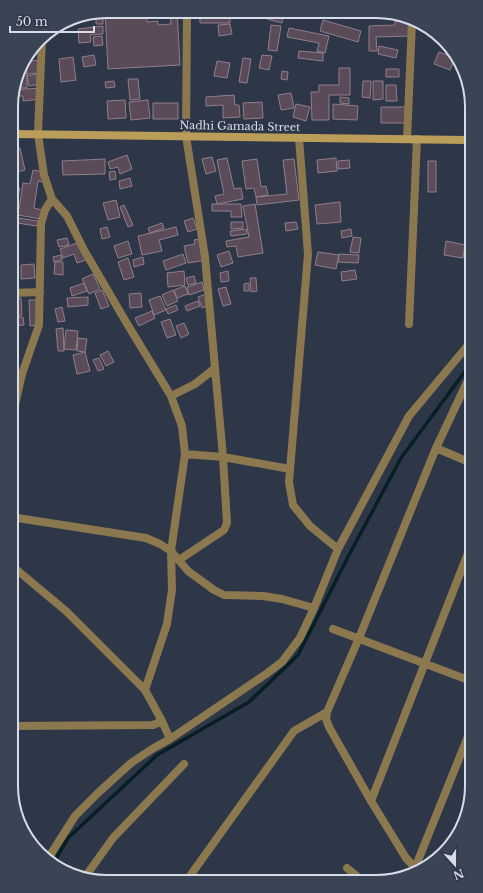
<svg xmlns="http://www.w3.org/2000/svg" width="483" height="893" viewBox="0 0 483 893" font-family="'Libre Baskerville',serif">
  <rect width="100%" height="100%" fill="#2d3747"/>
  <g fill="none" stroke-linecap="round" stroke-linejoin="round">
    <path stroke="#071f24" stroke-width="3.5" d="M53 864 68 838 157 755 249 702 298 655 349 555 401 458 469 366"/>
  </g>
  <path fill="#5b4a58" stroke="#907e8d" d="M105 11H147V22L158 21V25L171 24 170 11H177L180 65 108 69Z
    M223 12 230 13V23H200V14L223 15Z
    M276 12H284L282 23 267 19 268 13 275 15Z
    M381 13H394L399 15V17L381 16Z
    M103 14V24H96V15Z
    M403 17 409 20V36L376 37 377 51H369V26L395 25V18Z
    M323 20 361 31 358 42 320 31Z
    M230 24 232 34 219 36 218 25Z
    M271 25 281 26 277 51 268 50Z
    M103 26V34L90 35 91 42 79 43 78 29Z
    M289 28 329 36 325 53 317 51 319 43 287 37Z
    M102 36 103 45 94 46 93 37Z
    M379 46 398 50 396 58 378 54Z
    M299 51 323 53V61L298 58Z
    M439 52 455 58 450 70 434 64Z
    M94 55 96 65 84 67 82 57Z
    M262 55 272 56 269 70 259 68Z
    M28 56H30V61L40 60 41 73 27 74 26 65 21 66Z
    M73 57 76 80 61 82 59 59Z
    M243 58 251 59 247 83 239 82Z
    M217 61 230 63 227 78 214 76Z
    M339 68H350V95H329V120H312L311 92H319V85H339Z
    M386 69H399V77H386Z
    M282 71 288 72 287 80 281 79Z
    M18 74H27V88H14Z
    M40 74 42 84 29 86 27 76Z
    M128 79H138L140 99 130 100Z
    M114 81 115 87 106 88 105 82Z
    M363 81H371L370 98 362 97Z
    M373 81H383V99L373 100Z
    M386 85H396L397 101H386Z
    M40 88 41 99 23 101V96H13V90Z
    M291 93 294 108 281 110 278 95Z
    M234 95 235 105H239L240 117 223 118V105L206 106V97Z
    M340 97 349 98V104L340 103Z
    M125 100 126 118 108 119 107 101Z
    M148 100 150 118 131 120 129 102Z
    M262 102 263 118 244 119 243 103Z
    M153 103H178V119H153Z
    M296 104 310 107 306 121 293 117Z
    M333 104 358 106 357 120 333 119Z
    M381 107H407V123H381Z
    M20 148 25 170 12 173V150Z
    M127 155 132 169 120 174 118 167 110 169 108 162Z
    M212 157 216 171 206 174 202 159Z
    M227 158 234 189 241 188 243 199 217 204 215 196 224 194 217 160Z
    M336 158 337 171 318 173 317 160Z
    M105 159V174L63 175 62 161Z
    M257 159 261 187 266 186 268 195 256 197 254 188 246 189 242 161Z
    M294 159 299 200 257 205 256 197 287 194 283 160Z
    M349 160 350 168 338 169V161Z
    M428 161H436V192H428Z
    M33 170 44 172 43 182 38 181 34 208 42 210 41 219 12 214V187L20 188 18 197 14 196 13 208 19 209 23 183 30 184Z
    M115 171 116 179 110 180 109 172Z
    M130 178 132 186 120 189 119 181Z
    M116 200 120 217 108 220 103 203Z
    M340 202 341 222 317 224 315 205Z
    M212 204H241L242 217H231V211H212Z
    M255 204 263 253 238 257 236 246 227 247 226 241 249 237 243 206Z
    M124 205 133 225 128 227 120 207Z
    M18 218 38 221 37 226 17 223Z
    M193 218 197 229 188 232 184 221Z
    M231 222H243V228L231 229Z
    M296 222 298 229 286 231 285 223Z
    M162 223 164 228 150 233 148 228Z
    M107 227 110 237 102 239 100 229Z
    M176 227 178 235 159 240 162 251 142 255 138 236Z
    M246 229 247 234 231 236 230 231Z
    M351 229 352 236 342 238 341 231Z
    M353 237 361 238 359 253 350 252Z
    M67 238 69 245 59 247 57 240Z
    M202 238 206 260 188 263 184 246 195 244 194 240Z
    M128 241 132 254 118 258 114 246Z
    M446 241 465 245 463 258 444 255Z
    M80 242 86 260 77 263 74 254 63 258 60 249Z
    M229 251 233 263 221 267 217 255Z
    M318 252 339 255 336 269 315 265Z
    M183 254 186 263 166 270 163 261Z
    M339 254 359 255 358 263 338 262Z
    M61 255 62 260 54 262 53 257Z
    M143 257 144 264 134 267 133 260Z
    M128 258 134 277 124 280 118 262Z
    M55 262H63V275L54 274Z
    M34 264 35 278 21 279V265Z
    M355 270 357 279 342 281 341 272Z
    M184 271 185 285 168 287 167 273Z
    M228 271 229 281 221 282 220 273Z
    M12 273 18 274 17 284 12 283Z
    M93 274 100 289 89 294 82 279Z
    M194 276 196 283 188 285 186 278Z
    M250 278H256L257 291 251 292Z
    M202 282 204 290 189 295 187 287Z
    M84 283 87 291 72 296 70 288Z
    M249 283V291H244V284Z
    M185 286 188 294 177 298 174 290Z
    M226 287 231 304 223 306 218 289Z
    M102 290 109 306 101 309 95 293Z
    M173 290 178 301 167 306 162 295Z
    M141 293 142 307 130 308 129 294Z
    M206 294 210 305 202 308 198 297Z
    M160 296 166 310 154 315 149 300Z
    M88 297V305L68 307 67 298Z
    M21 298 22 315 12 316V299Z
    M29 300H37L38 325 30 326Z
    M198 301 200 306 187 311 185 306Z
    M176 305 178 310 168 314 166 309Z
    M62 307 65 321 58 322 55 309Z
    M152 311 155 318 139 326 135 318Z
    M12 317H23L24 325 12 326Z
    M170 319 176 335 167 338 161 322Z
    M184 323 189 334 181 338 176 326Z
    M63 328 64 351H58L56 329Z
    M66 330 78 331 76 350 64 349Z
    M78 338 87 339 85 352 77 351Z
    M108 351 114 362 106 366 100 355Z
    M85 352 90 371 77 374 73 355Z
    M99 358 104 369 98 371 93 360Z"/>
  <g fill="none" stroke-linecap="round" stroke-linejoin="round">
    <path stroke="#8b784f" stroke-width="8" d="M42 37 38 134 44 175 52 199 67 216 84 250 126 322 171 396 182 426 185 454 171 551 172 590 167 624 145 690
      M12 122 17 134
      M299 138 308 254 289 482 293 505 310 526 338 549
      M407 139 412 22
      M12 293 40 292
      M409 324 417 139
      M171 396 195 384 214 369
      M11 422 22 374 39 325 41 224 45 210 52 199
      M436 448 469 462
      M185 454 223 457 290 469
      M11 517 146 538 160 544 171 551 188 571 214 590 224 595 263 596 282 599 314 608
      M179 560 224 530 227 523 223 457 205 257 186 136 187 12
      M11 565 66 611 145 690 162 721 170 739
      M333 629 471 681
      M327 712 326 719 329 727 371 801 406 858 417 870
      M11 726 153 725 162 721
      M371 801 470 548
      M47 860 75 816 99 792 131 763 152 749 170 739 266 674 282 662 300 638 314 608 338 549 409 416 469 344
      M347 868 358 877
      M415 868 471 729
      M85 877 113 838 184 764
      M187 880 294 731 327 712 359 638 436 448 469 378"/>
    <path stroke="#ba9d59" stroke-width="8" d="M12 134 467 140"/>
  </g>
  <g text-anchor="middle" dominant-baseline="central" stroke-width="4" stroke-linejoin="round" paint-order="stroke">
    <g font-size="11" fill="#d7dde8" stroke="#2d3747">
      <text transform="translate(240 126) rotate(1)">Nadhi Gamada Street</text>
    </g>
  </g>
  <path d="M0 0H483V893H0ZM107 18H376A89 89 0 0 1 465 107V786A89 89 0 0 1 376 875H107A89 89 0 0 1 18 786V107A89 89 0 0 1 107 18Z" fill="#3b4454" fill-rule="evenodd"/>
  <path fill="none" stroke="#d7dde8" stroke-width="2" d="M107 18H376A89 89 0 0 1 465 107V786A89 89 0 0 1 376 875H107A89 89 0 0 1 18 786V107A89 89 0 0 1 107 18Z"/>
  <g transform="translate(455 865) rotate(159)" stroke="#2d3747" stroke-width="3" paint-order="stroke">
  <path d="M0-3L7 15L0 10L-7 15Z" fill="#d7dde8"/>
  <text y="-6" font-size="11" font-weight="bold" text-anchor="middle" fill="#d7dde8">N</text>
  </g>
  <path d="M10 26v6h84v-6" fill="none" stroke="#d7dde8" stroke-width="2"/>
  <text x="16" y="26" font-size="12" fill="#d7dde8" stroke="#2d3747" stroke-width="3" paint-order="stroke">50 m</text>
</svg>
